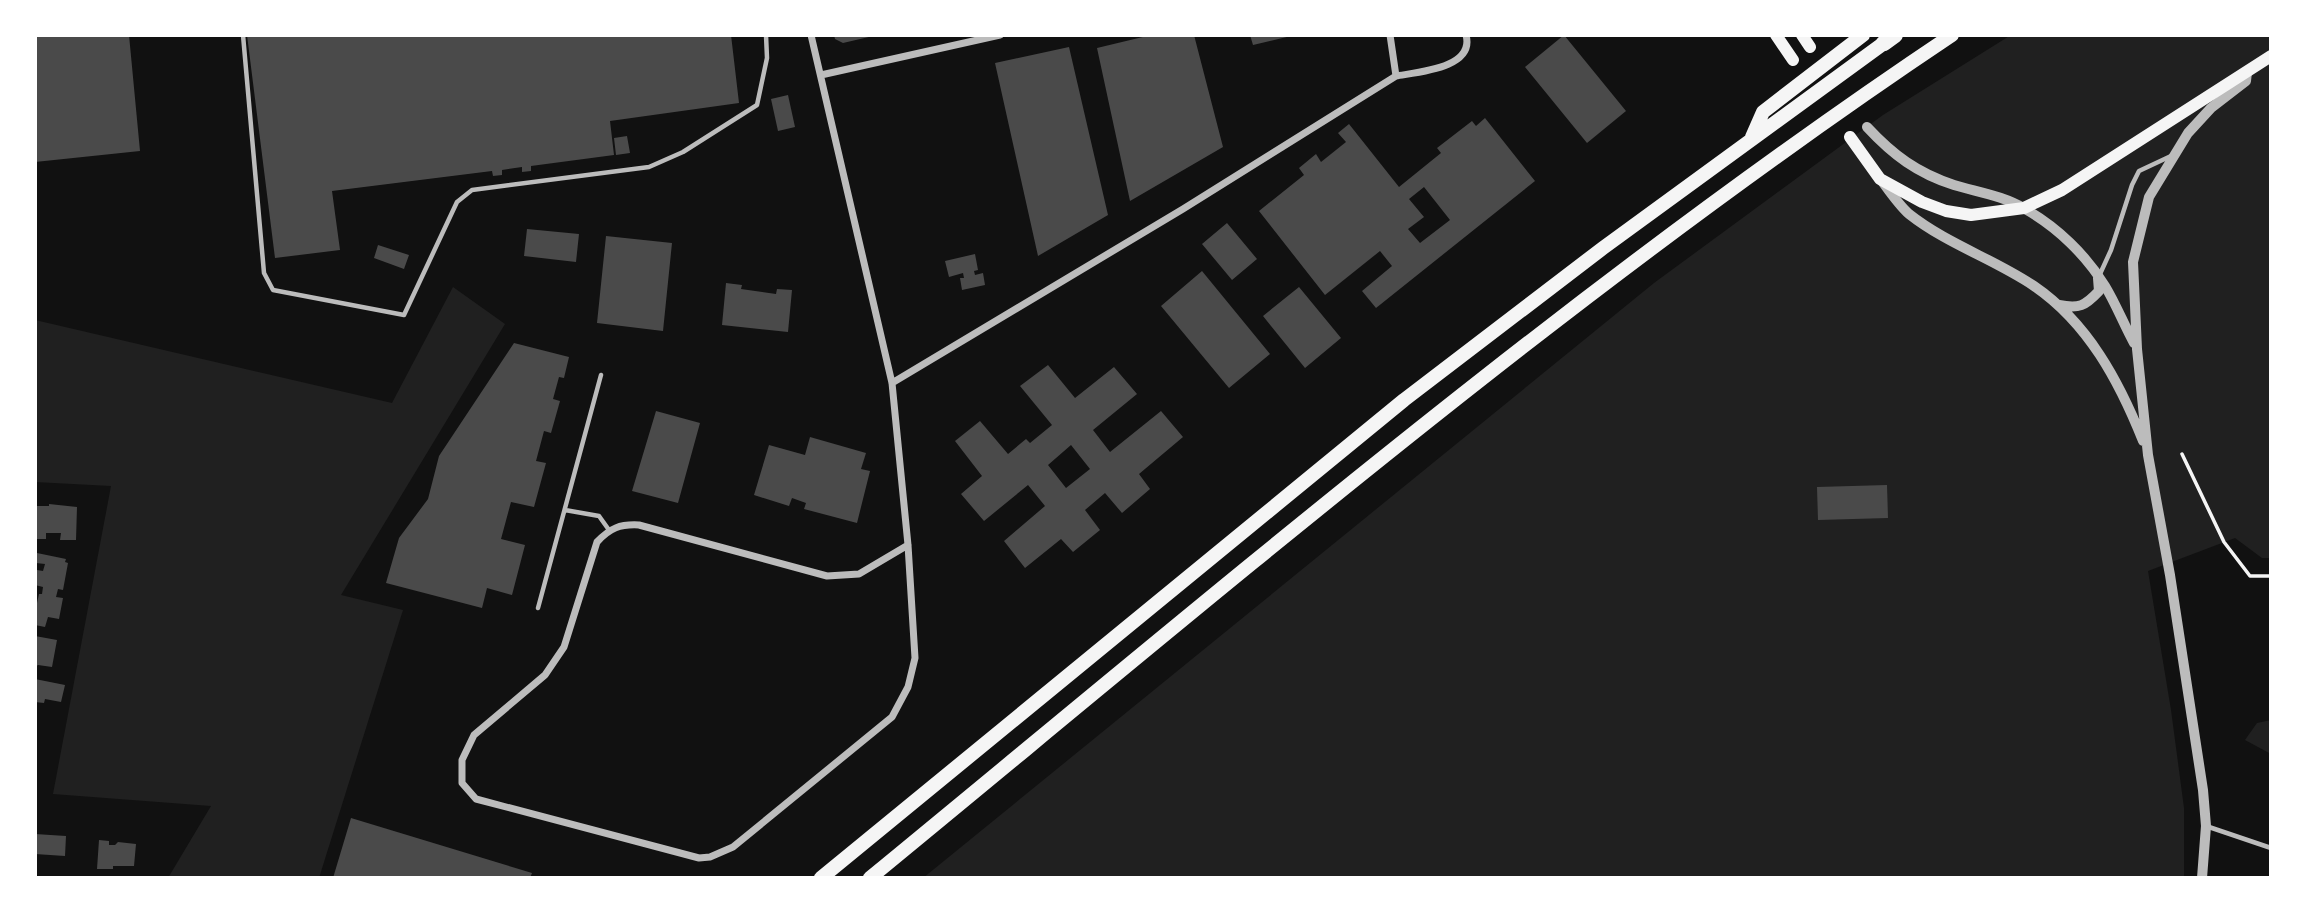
<svg xmlns="http://www.w3.org/2000/svg" width="2306" height="913" viewBox="0 0 2306 913" font-family="Roboto,sans-serif">
  <rect width="100%" height="100%" fill="#111"/>
  <path fill="#202020" d="M2011 35H2271V558H2262L2235 538 2148 571 2171 710 2184 808V878H923L1654 283 1883 115Z
    M453 287 505 324 341 595 403 610 319 878H168L211 806 53 794 111 486 35 482V320L392 403Z
    M2271 720V754L2245 740 2257 723Z"/>
  <path fill="#4a4a4a" fill-rule="evenodd" d="M35 35H129L140 151 35 162Z
    M247 35H731L739 103 610 121 614 155 531 166V171L522 172V167L502 170V175L493 176 492 171 332 191 340 250 275 258Z
    M834 35H872L873 36 843 43 835 39Z
    M1151 35H1194L1223 147 1130 201 1097 48Z
    M1250 35H1290L1291 36 1253 45Z
    M1564 35 1626 111 1587 143 1525 67Z
    M1069 47 1108 215 1038 256 995 63Z
    M788 95 795 127 778 131 771 99Z
    M1485 118 1535 181 1376 308 1362 291 1392 266 1380 251 1325 295 1259 211 1304 175 1299 168 1316 154 1321 162 1346 142 1338 133 1349 124 1399 187 1441 153 1437 148 1472 121 1476 126ZM1424 187 1450 220 1420 243 1408 229 1424 217 1409 199Z
    M627 136 630 153 616 155 614 138Z
    M1227 223 1257 259 1232 280 1202 244Z
    M527 229 579 234 576 262 524 256Z
    M606 236 672 243 663 331 597 323Z
    M378 245 409 255 404 269 374 258Z
    M975 254 978 270 974 271 975 275 983 273 985 285 962 290 960 278H964L963 273 949 277 945 261Z
    M1202 271 1270 354 1229 388 1161 306Z
    M726 283 742 285 741 289 776 294 777 289 792 290 788 332 722 325Z
    M1299 287 1341 338 1305 368 1263 316Z
    M514 343 569 357 564 378 559 377 553 399 560 401 551 433 544 431 536 461 546 463 534 507 511 502 501 539 525 545 512 595 487 588 482 608 386 583 399 538 428 499 439 456Z
    M1048 365 1075 398 1114 367 1137 394 1093 430 1110 452 1161 411 1183 437 1139 474 1150 489 1122 513 1105 493 1085 510 1100 530 1073 552 1061 539 1025 568 1004 541 1045 506 1028 485 984 521 961 494 982 476 955 441 980 421 1008 454 1026 439 1030 443 1052 425 1020 386ZM1071 445 1090 469 1066 488 1048 465Z
    M656 411 700 423 678 503 632 491Z
    M810 437 866 453 861 469 870 471 857 523 804 509 806 503 792 498 789 506 754 495 769 445 805 455Z
    M1887 485 1888 518 1818 520 1817 487Z
    M49 504 77 507 76 540H60L61 533H46V539H35V506H49Z
    M37 553 66 559 65 562 68 563 63 590 58 589 56 597 63 598 59 619 48 617 45 627 35 625V612L39 594H42L43 587 35 585V578L37 570 43 571 45 564 36 563Z
    M35 636 57 640 52 667 38 665 35 667Z
    M35 679 65 685 61 702 45 699 44 703 35 702Z
    M351 818 532 873 530 878H333Z
    M35 834 66 836 65 856 35 854Z
    M99 840 109 841V845H115L118 842 136 844 134 866H113V869H97Z"/>
  <g fill="none" stroke-linecap="round" stroke-linejoin="round">
    <path stroke="#f5f5f5" stroke-width="3.5" d="M2182 454 2224 542 2250 576H2271"/>
    <path stroke="#bcbcbc" stroke-width="4.5" d="M243 35 264 273 273 290 404 315 457 202 472 190 649 167 683 152 757 105 767 58 766 35
      M2100 274 2111 250 2132 185 2139 171 2171 156
      M565 510 599 516 609 530
      M538 608 601 375
      M2206 826 2271 848"/>
    <path stroke="#bcbcbc" stroke-width="7" d="M811 35 892 383 908 545 915 658 908 687 892 717 733 847 710 857 699 858 476 799 462 783V760L474 735 545 675 564 647 597 542C610 528 620 524 639 525L827 576 859 574 908 545
      M1390 35 1396 76
      M821 75 1000 35
      M892 383 1183 209 1396 76C1419 72 1475 68 1466 35"/>
    <path stroke="#bcbcbc" stroke-width="10" d="M1867 127C1893 155 1917 173 1954 185 1977 192 2004 196 2025 209 2057 227 2086 255 2105 286 2116 304 2124 325 2134 343
      M1882 181C1890 192 1899 205 1909 214 1947 244 1994 259 2034 286 2088 323 2119 381 2143 441
      M2059 305C2079 309 2085 306 2099 291L2098 278
      M2202 878 2206 826 2203 790 2170 575 2148 455 2137 349 2133 262 2149 197 2188 133 2211 108 2246 81 2247 72"/>
    <path stroke="#f5f5f5" stroke-width="12" d="M1776 35 1793 60
      M1802 35 1810 47
      M1850 137 1880 179 1922 202 1946 211 1971 215 2024 208 2062 190 2271 56"/>
    <path stroke="#f5f5f5" stroke-width="14" d="M1752 137 1763 112 1863 35
      M821 878 1404 400 1603 248 1884 43
      M870 878C1223 588 1572 289 1952 35"/>
    <path stroke="#f5f5f5" stroke-width="16" d="M1884 43 1895 35"/>
  </g>
  <rect width="2306" height="913" fill="none" stroke="#ffffff" stroke-width="74"/>
</svg>
